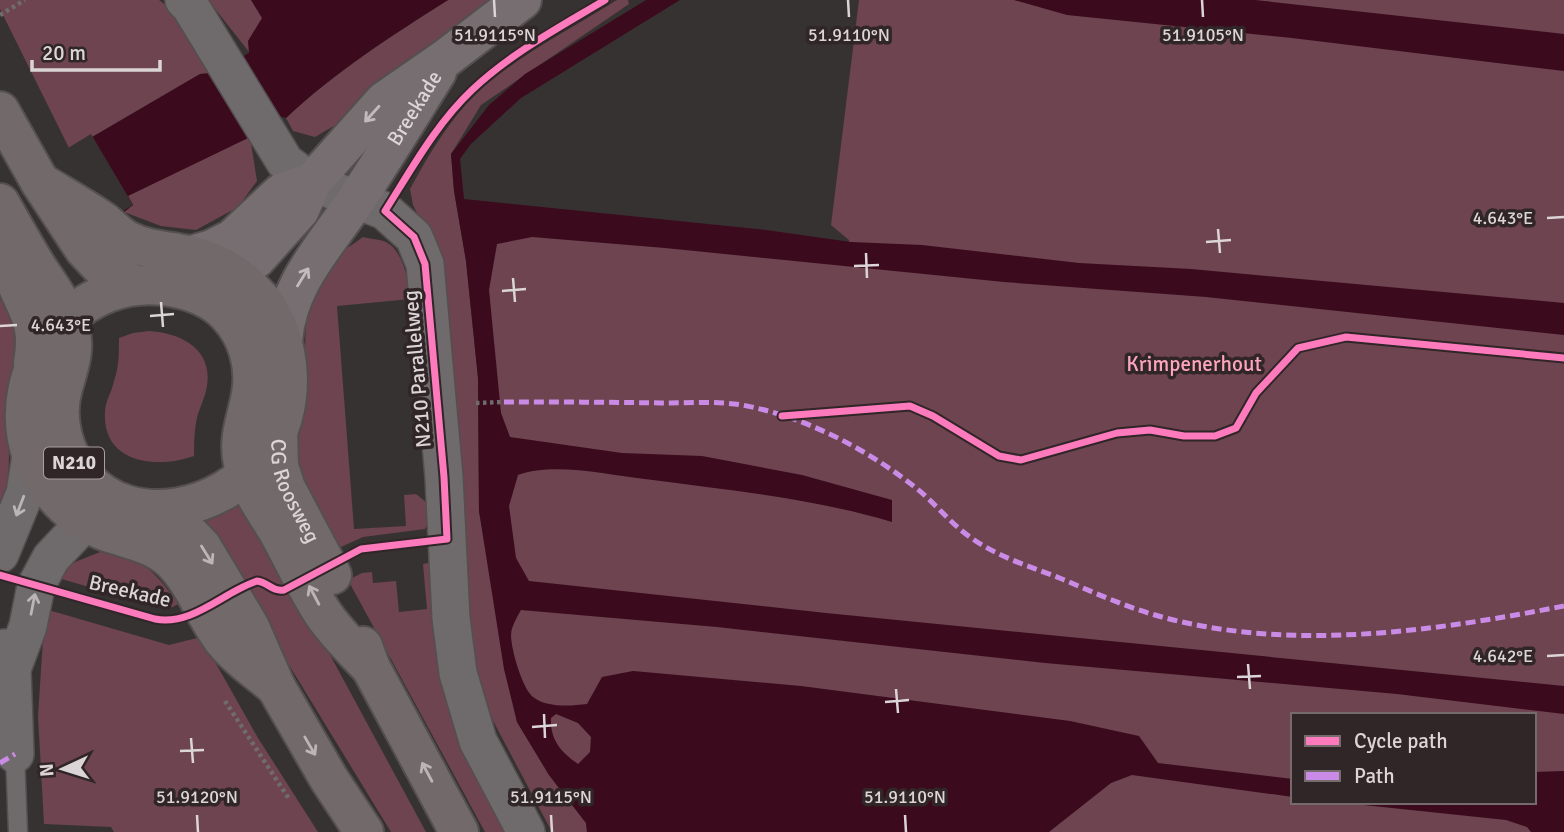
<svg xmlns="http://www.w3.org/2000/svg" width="1564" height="832" viewBox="0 0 1564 832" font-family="Signika,sans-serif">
  <rect width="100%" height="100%" fill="#373232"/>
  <path fill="#6d444f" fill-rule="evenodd" d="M0 0H159L172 10 212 73 200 74 70 150 0 9Z
    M208 0H294L250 53Z
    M448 0H508L388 94 315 137 293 131 286 118C335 72 391 36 448 0Z
    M617 0H628L629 4 481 105 451 154 454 191 466 261 478 378 479 511 517 722 549 775 586 823 587 832H552L482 700 468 639 431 240 413 205 410 189C429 154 449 120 478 92 514 58 574 27 617 0Z
    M859 0H1564V832H592L515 688 471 216 847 251 849 240 831 225ZM1293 715H1534V802H1293Z
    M250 137 257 181 238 207 196 230 161 226 124 212 133 205 127 196Z
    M363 237C370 239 380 239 386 242 404 251 408 282 411 299L337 306 354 529 406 526 404 495 416 494 426 502 430 519 425 529 363 537 332 551 304 486 298 459V437L304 379 306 321 310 300 339 254Z
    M0 299C9 307 16 331 16 344 16 360 9 376 8 392 5 433 16 469 0 510Z
    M149 331C181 333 213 349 207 386 205 399 198 410 196 423 194 434 194 445 194 456 158 469 102 464 105 412 105 401 112 392 114 381 119 367 119 353 119 338L133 333Z
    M245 498 426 832H391L201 521Z
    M100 552C141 557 155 570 178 604L167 610 55 577 75 562Z
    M433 562C434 605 432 650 444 692 459 741 490 787 514 832H485L348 580 362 573 372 572 373 583 396 581 399 612 427 609 423 564Z
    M45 609 169 645 201 637 258 738 318 832H114L111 827 44 824 38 716Z"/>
  <path fill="#3b0a1d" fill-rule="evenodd" d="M251 0H448C391 36 335 72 286 118L272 114 250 137 128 196 133 205 124 212 0 278 70 150 200 74 212 73 249 53 248 41 262 18Z
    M646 0H680L521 98 471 144 460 159 464 199 766 230 851 242 922 245 1079 263 1191 269 1564 303V335L1206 297 1004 282 665 248 532 237 497 244 489 290 501 413 510 437 622 453 702 456 802 475 892 500V522C812 498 727 490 645 479 607 475 554 462 518 475L509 506 516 558 529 581 826 613 1564 686V714L1397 694 1045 663 717 627 521 610C517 617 511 627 511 635 511 649 522 688 533 697 547 708 571 706 587 704L602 677 633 671 801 686 1070 721 1139 736 1158 763 1293 779V797L1132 775 1111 783 1049 832H587L586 823 549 775 517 722 504 669 479 511 478 378 466 261 454 191 451 154 489 105 525 74ZM556 714 578 723 591 737 590 752 578 764C561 752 550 740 551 718Z
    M1014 0H1255L1564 34V71L1292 38 1067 15Z
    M1564 771V832H1531L1527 827 1506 820 1335 802H1534V772Z"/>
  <path fill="#373232" d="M91 134 133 205 24 270 0 200 68 148Z"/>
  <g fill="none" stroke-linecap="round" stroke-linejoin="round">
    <g stroke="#544f50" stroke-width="21">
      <path id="service" d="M15 754 18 832"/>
    </g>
    <g stroke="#544f50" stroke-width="40">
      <path id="minor" d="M184 0 190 6 285 162 312 182 385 211 414 237 425 264 444 477 451 618 458 673 478 741 526 832
        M0 554 25 493 31 456
        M4 648 12 669 15 754
        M12 669 28 626 36 586 51 558 85 522"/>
    </g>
    <g stroke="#544f50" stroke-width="42">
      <g id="secondary">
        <path d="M192 255 212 249 232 239 281 193 303 185"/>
        <path d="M234 275 256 259 300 210 312 182 384 101 446 58 522 0"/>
        <path id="s1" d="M283 341C287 284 326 245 356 200 384 158 410 115 437 72"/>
      </g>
    </g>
    <g stroke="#544f50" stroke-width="42">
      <g id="primary">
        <path d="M0 111 40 182 84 249 102 268 136 285"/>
        <path d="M0 203C12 224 24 246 37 267 49 285 64 305 70 327 76 350 69 366 63 388 54 419 64 454 84 477 133 533 223 509 264 456 298 412 295 340 260 298 239 274 210 257 178 253 160 250 144 249 127 240 118 235 111 227 103 221 83 207 61 195 40 182"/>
        <path d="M9 250C10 259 11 269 14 278 28 312 40 323 33 363"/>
        <path id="s2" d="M278 428 279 466 286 488 332 575"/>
        <path d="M157 510 178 522 202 547 250 627 276 687 329 779 364 832"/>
        <path d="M363 646 371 668 459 832"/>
        <path d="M276 687C259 672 237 658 223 640 204 615 193 580 170 559 154 545 135 541 116 535 77 524 47 495 32 457 0 367 80 267 175 288 195 292 213 299 227 314 247 335 256 365 251 394 247 418 237 438 243 463 248 487 264 509 277 530 292 557 307 590 324 615 337 634 355 651 371 668"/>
      </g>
    </g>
    <path stroke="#6f6c6d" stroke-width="4.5" stroke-dasharray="3.5 3.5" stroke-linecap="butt" d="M0 15 25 0
      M476 403 504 402
      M225 701 289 799"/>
    <use href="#service" stroke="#6f6a6b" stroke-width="18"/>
    <use href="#minor" stroke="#6f6a6b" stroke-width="37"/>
    <use href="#secondary" stroke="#766e70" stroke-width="38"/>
    <use href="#primary" stroke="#72696b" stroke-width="38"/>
    <path stroke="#ca8be6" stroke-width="5" stroke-dasharray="10 5" stroke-linecap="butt" d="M504 402C556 402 609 402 661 403 692 403 726 400 756 408 813 421 871 452 916 488 935 503 950 523 970 537 997 557 1032 567 1062 579 1095 593 1128 608 1162 617 1292 652 1435 631 1564 606
      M0 763 15 754"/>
    <g stroke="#302527" stroke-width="11">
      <path id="cycleway" d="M782 416 910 406 933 416 999 456 1021 460 1117 433 1150 430 1184 436H1215L1236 428 1256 393 1298 348 1346 337 1564 358
        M0 575 155 619C193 626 223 592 257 581 268 582 272 592 284 590L361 549 447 539 444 477 425 264 414 237 385 211C411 170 436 124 472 90 511 53 560 27 605 0"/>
    </g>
    <use href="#cycleway" stroke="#fd7abc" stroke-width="7"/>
  </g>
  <defs><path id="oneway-shaft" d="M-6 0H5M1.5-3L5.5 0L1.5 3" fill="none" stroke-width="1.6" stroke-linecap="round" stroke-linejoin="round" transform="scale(1.75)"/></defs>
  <g stroke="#c2bbbd">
    <use href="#oneway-shaft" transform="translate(372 114) rotate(132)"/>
    <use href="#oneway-shaft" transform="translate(303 277) rotate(-58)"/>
  </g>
  <g stroke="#bbb5b7">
    <use href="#oneway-shaft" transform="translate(20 506) rotate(111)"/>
    <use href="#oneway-shaft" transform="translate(33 604) rotate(-79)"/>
  </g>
  <g stroke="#bcb5b7">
    <use href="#oneway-shaft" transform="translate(207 555) rotate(58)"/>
    <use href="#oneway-shaft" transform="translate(314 595) rotate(-118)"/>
    <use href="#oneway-shaft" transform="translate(310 746) rotate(60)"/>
    <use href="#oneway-shaft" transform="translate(427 772) rotate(-118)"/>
  </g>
  <path fill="none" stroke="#dcd5d7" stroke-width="2.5" d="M494 0 495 17M848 0 849 17M1202 0 1203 17M1547 218 1564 217M1218 229 1220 253M1206 242 1231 240M866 253 867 278M854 266 879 265M513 278 515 302M502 291 526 289M161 302 163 327M150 316 174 314M0 326 17 325M1547 656 1564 655M1248 664 1250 689M1237 677 1261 676M896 689 898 713M885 702 909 700M544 714 545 738M532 727 557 725M191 738 193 763M180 751 204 750M197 815 198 832M551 815 552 832M905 815 906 832"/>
  <g text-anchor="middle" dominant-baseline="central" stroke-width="7" stroke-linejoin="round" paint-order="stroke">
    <rect fill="#302527" stroke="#a8a0a2" stroke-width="2" x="44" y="447.5" width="60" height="31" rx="5"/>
    <g font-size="19" font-weight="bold" fill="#dcd5d7">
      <text x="74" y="463">N210</text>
    </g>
    <g font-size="21" fill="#dcd5d7" stroke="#302527">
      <text stroke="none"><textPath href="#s1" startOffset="270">Breekade</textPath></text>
      <text transform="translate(417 369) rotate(-95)">N210 Parallelweg</text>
      <text stroke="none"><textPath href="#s2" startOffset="66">CG Roosweg</textPath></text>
      <text transform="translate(130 591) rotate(13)">Breekade</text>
    </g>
    <g font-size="21" fill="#fda5bc" stroke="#302527">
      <text x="1194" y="364">Krimpenerhout</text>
    </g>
  </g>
  <g font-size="18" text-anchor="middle" fill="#dcd5d7" stroke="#302527" stroke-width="7" stroke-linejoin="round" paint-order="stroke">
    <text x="495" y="41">51.9115°N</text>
    <text x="849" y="41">51.9110°N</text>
    <text x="1203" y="41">51.9105°N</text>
    <text x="1503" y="224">4.643°E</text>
    <text x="61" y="331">4.643°E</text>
    <text x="1503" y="662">4.642°E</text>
    <text x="197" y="803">51.9120°N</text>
    <text x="551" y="803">51.9115°N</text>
    <text x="905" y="803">51.9110°N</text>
  </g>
  <rect x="1291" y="713" width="245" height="91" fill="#302527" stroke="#756b6d" stroke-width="2"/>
  <rect x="1305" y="736" width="35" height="10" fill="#fd7abc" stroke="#756b6d" stroke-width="2"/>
  <text x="1354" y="748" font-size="21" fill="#dcd5d7">Cycle path</text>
  <rect x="1305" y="771" width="35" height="10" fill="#ca8be6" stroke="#756b6d" stroke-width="2"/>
  <text x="1354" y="783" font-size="21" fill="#dcd5d7">Path</text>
  <g transform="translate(63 769) rotate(266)" stroke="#302527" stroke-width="5" paint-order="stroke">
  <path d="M0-5L12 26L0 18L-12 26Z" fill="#dcd5d7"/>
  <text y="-10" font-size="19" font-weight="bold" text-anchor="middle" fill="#dcd5d7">N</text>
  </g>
  <path d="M32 60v10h128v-10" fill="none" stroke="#dcd5d7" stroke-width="3.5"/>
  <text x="42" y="60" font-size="21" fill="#dcd5d7" stroke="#302527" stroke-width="5" paint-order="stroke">20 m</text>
</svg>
